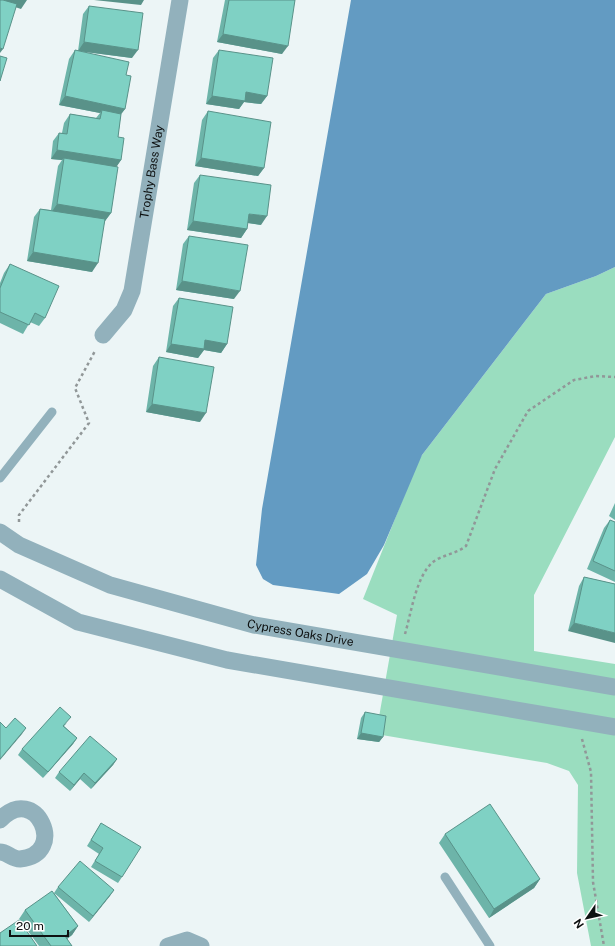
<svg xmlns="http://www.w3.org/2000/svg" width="615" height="946" viewBox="0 0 615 946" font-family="'Public Sans',sans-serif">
  <rect width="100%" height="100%" fill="#ecf5f6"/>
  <path fill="#9addbf" d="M615 267V437L534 595V651L615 664V946H591L577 873 578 785 569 771 547 763 376 734 397 615 363 599 418 461 422 455 546 294 596 276Z"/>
  <path fill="#639bc2" d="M351 0H615V267L596 276 546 294 422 455 384 545 367 574 339 594 273 585 263 579 256 565 262 509Z"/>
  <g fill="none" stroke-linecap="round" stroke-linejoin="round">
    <path stroke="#919798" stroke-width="2.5" stroke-dasharray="3 3" stroke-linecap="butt" d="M19 522V515L89 423 75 388 95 351
      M405 634C411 614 416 576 433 562 442 555 456 554 466 546L495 469 528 411 574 380 596 376 615 377
      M582 739 591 772 593 882 604 946"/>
    <path stroke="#92b1bc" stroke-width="9" d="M0 478 52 412
      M445 877 490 946"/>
    <g stroke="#92b1bc" stroke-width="17">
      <path id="s1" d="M103 335 124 310 132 291 180 0"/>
      <path id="s2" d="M0 532 19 545 110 585 254 625 615 687"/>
      <path d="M0 579 78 622 227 660 615 727"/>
      <path d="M0 820C36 781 69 855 20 859 12 859 7 852 0 852"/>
      <path d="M168 946 187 940 201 946"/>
    </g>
  </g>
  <path fill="#6db4a9" d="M225 0H295L282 54 217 42Z
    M89 6 132 58 78 51 83 14Z
    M75 50 126 75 125 109 121 114 118 137 121 160 116 167 111 213 105 221 92 272 27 261 34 217 40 209 51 210 58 166 62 160 51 159 53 141 59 133H62L64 123 70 114 96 118 100 113 59 105 69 59Z
    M219 50 267 96 261 104 244 102 239 109 206 104 213 58Z
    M208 111 264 168 258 176 195 166 202 120Z
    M200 175 261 225 247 223V229L241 238 187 230 194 183Z
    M189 236 234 299 176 290 183 244Z
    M10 264 45 318 39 326 30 322 23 334 0 323V283L4 273Z
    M179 298 227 344 221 353 204 350 198 358 166 352 173 306Z
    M159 357 200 422 146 412 153 366Z
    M615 503V520L609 516Z
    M610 520 615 522V582L587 569 604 528Z
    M584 577 615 584 568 631 579 586Z
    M365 712 383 737 379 742 357 739 361 718Z
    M67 723 64 726 77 738 73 744 43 778 18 755 22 749Z
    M117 759 113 765 91 789 80 779 70 791 55 778 59 772Z
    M101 823 122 877 118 883 91 867 99 854 87 846Z
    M445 834 540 879 534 888 489 918 439 843Z
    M58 887 114 890 89 922 54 893 78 926 72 935 67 939 72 946H39L19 919 25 910 54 893Z"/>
  <path fill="#599289" d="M0 0H27L21 9 0 2Z
    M94 0H144L141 5Z
    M223 34 288 46 282 54 217 42Z
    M84 42 138 50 132 58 78 51Z
    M0 48 3 49 0 53Z
    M246 92 267 96 261 104 244 102 239 109 206 104 212 96Z
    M65 96 125 109 119 117 102 110 100 113 59 105Z
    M57 150 121 160 115 169 64 158 62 160 51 159Z
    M201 158 264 168 258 176 195 166Z
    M57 204 111 213 105 221 51 213Z
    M249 214 267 216 261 225 243 222Z
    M193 221 247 229 241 238 187 230Z
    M33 252 98 263 92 272 27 261Z
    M182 281 240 291 234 299 176 290Z
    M205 340 227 344 221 353 204 350 198 358 166 352 171 344Z
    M152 404 206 413 200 422 146 412Z
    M574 623 615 633V643L568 631Z
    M26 728 22 734 0 760V759Z
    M361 733 383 737 379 742 357 739Z
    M77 738 73 744 43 778 48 772Z
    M117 759 113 765 91 789 95 783Z
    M84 773 80 779 70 791 74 785Z
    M540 879 534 888 489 918 494 909Z
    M114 890 110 896 89 922 93 916Z
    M78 926 72 935 59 945 65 936Z"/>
  <path fill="#7fd1c4" stroke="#599289" d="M0 0H3L17 4 3 49 0 48Z
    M229 0H295L288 46 223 34Z
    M89 6 143 13 138 50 84 42Z
    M75 50 129 62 126 75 131 76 125 109 65 96Z
    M219 50 273 58 267 96 246 92 245 101 212 96Z
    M0 56 7 58 0 81Z
    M102 110 121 114 118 137 124 138 121 160 57 150 59 133 67 134 70 114 100 119Z
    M208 111 271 122 264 168 201 158Z
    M64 158 118 167 111 213 57 204Z
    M200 175 271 185 267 216 249 214 247 229 193 221Z
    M40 209 105 219 98 263 33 252Z
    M189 236 248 245 240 291 182 281Z
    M10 264 59 286 45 318 35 313 29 325 0 312V288Z
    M179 298 233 307 227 344 205 340 204 349 171 344Z
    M159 357 214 367 206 413 152 404Z
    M610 520 615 522V571L593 561Z
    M584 577 615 584V633L574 623Z
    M60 707 71 717 63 726 77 738 48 772 22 749Z
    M365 712 386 716 383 737 361 733Z
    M15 718 26 728 0 759V722L6 728Z
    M90 736 117 759 95 783 84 773 74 785 59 772Z
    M490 804 540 879 494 909 445 834Z
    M101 823 141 847 122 877 95 861 103 848 91 840Z
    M80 861 114 890 93 916 58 887Z
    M52 891 78 926 65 936 72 946H51L25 910Z
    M19 920 37 946H0V933Z"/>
  <g text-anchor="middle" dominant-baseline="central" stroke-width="4" stroke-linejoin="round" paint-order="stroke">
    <g font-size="12" fill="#0e1111" stroke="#fff">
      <text stroke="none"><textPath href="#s1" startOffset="174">Trophy Bass Way</textPath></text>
      <text stroke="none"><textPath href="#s2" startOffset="319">Cypress Oaks Drive</textPath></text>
    </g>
  </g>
  <g transform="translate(587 918) rotate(236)" stroke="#ffffff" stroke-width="3" paint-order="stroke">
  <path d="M0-3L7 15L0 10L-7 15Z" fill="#0e1111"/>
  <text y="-6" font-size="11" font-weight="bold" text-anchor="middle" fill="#0e1111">N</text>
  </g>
  <path d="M10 930v6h58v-6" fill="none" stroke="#0e1111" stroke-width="2"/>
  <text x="16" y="930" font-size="12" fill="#0e1111" stroke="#ffffff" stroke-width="3" paint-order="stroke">20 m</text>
</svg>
